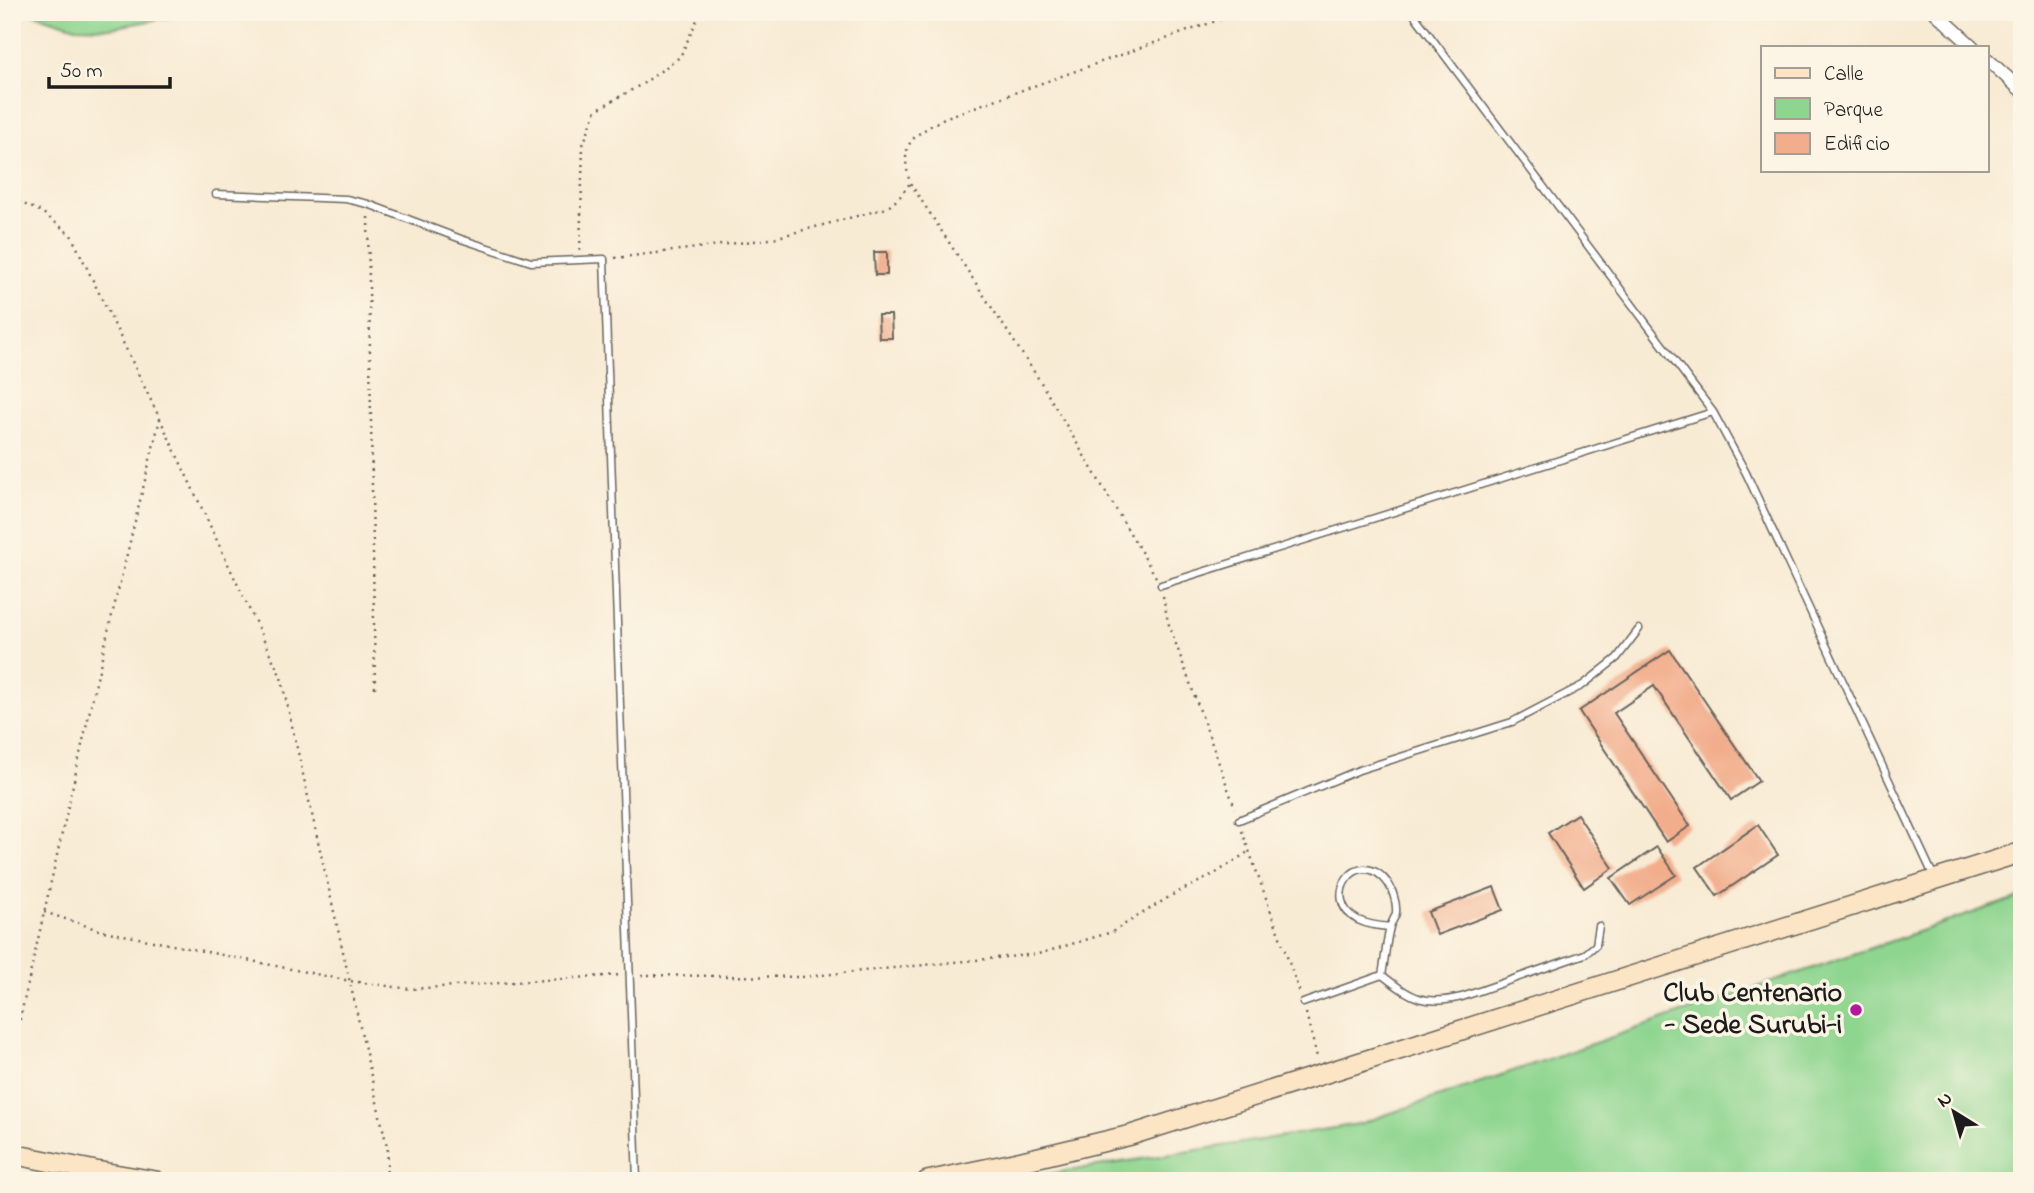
<svg xmlns="http://www.w3.org/2000/svg" width="2034" height="1193" viewBox="0 0 2034 1193" font-family="'Indie Flower',sans-serif">
  <rect width="100%" height="100%" fill="#fcf5e5"/>
  <filter id="ink" filterUnits="userSpaceOnUse"><feTurbulence type="fractalNoise" baseFrequency=".0143" numOctaves="2"/><feDisplacementMap in="SourceGraphic" scale="14" xChannelSelector="R" yChannelSelector="G"/><feConvolveMatrix kernelMatrix="1 2 1 2 8 2 1 2 1" color-interpolation-filters="sRGB"/></filter>
  <filter id="wash" filterUnits="userSpaceOnUse"><feTurbulence type="fractalNoise" baseFrequency=".00686" numOctaves="4" result="noise"/><feDisplacementMap in="SourceGraphic" scale="28" xChannelSelector="R" yChannelSelector="G"/><feGaussianBlur stdDeviation="1.57" result="paint"/><feColorMatrix in="noise" values="0 0 0 0 0 0 0 0 0 0 0 0 0 0 0 0 0 1.4 0 .05"/><feComposite in="paint" operator="in"/></filter>
  <g filter="url(#wash)">
    <rect width="100%" height="100%" fill="#f8ebd4"/>
    <path fill="#8ed58f" stroke="#557856" stroke-width="2" d="M29 12H198L111 28 76 27Z
      M2022 896V1181H1004L1359 1124Z"/>
    <g id="blocks">
      <path fill="#f2ae8c" d="M874 252H887V275H875Z
        M878 315H891L892 338H879Z
        M1670 650 1759 781 1731 800 1654 686 1614 713 1690 826 1666 842 1579 711Z
        M1577 814 1613 868 1584 888 1548 833Z
        M1758 825 1778 855 1717 896 1697 867Z
        M1657 847 1676 875 1630 905 1611 878Z
        M1494 887 1503 910 1437 935 1428 912Z"/>
    </g>
  </g>
  <g filter="url(#ink)">
    <use href="#blocks" fill-opacity="0" stroke="#69645c" stroke-width="2"/>
    <g fill="none" stroke-linecap="round" stroke-linejoin="round">
      <g stroke="#69645c" stroke-width="9">
        <path id="lane" d="M1412 12 1713 412 1746 473 1934 877
          M216 194 346 199 368 204 461 239 531 262 604 259 637 1181
          M1161 585 1713 412
          M1239 820 1359 770 1512 722 1583 685 1617 658 1639 629
          M1382 975C1413 999 1424 1006 1462 997L1585 954 1596 945 1599 926
          M1303 1003 1382 975C1385 960 1386 942 1390 927 1391 922 1396 917 1396 912 1397 903 1392 888 1387 882 1357 844 1319 900 1358 920 1368 925 1379 926 1390 927"/>
      </g>
      <g stroke="#69645c" stroke-width="15">
        <path id="street" d="M1935 12 1973 47
          M1987 59 2022 91"/>
      </g>
      <g stroke="#69645c" stroke-width="22">
        <path id="secondary" d="M12 1154 96 1171 156 1181
          M927 1181 1014 1163 1131 1135 2022 852"/>
      </g>
      <path stroke="#69645c" stroke-width="2.5" stroke-dasharray="2 5" stroke-linecap="butt" d="M12 199 42 212 71 235 160 419 281 677 388 1151 386 1181
        M368 217 375 690
        M580 250 583 145 596 110 644 83 680 57 697 20V12
        M615 258 770 239 887 208 899 198 910 183
        M1156 577 1040 381 910 183C899 141 911 138 944 118L1241 12
        M1163 596 1168 622 1235 808
        M1242 831 1300 993
        M44 912 99 930 350 981 410 989 620 975
        M641 975 801 977 1038 954 1112 932 1174 894 1213 875 1248 852
        M1306 1013 1317 1057
        M12 1054 104 648 160 419
        M2017 1181 2022 1178"/>
      <use href="#lane" stroke="#fff" stroke-width="6"/>
      <use href="#street" stroke="#fff" stroke-width="12"/>
      <use href="#secondary" stroke="#fce5c4" stroke-width="19"/>
    </g>
  </g>
  <circle fill="#b5179e" stroke="#fcf5e5" stroke-width="2.5" cx="1856" cy="1010" r="7"/>
  <g text-anchor="middle" dominant-baseline="central" stroke-width="7" stroke-linejoin="round" paint-order="stroke">
    <g font-size="28" font-weight="bold" fill="#1c1c1c" stroke="#fcf5e5" text-anchor="end">
      <text x="1842" y="994">Club Centenario<tspan x="1842" dy="32">- Sede Surubi-i</tspan></text>
    </g>
  </g>
  <rect width="2034" height="1193" fill="none" stroke="#fcf5e5" stroke-width="42"/>
  <rect x="1761" y="46" width="228" height="126" fill="#fcf5e5" stroke="#a29e95" stroke-width="2"/>
  <rect x="1775" y="68" width="35" height="10" fill="#fce5c4" stroke="#a29e95" stroke-width="2"/>
  <text x="1824" y="80" font-size="21" fill="#1c1c1c">Calle</text>
  <rect x="1775" y="98" width="35" height="21" fill="#8ed58f" stroke="#a29e95" stroke-width="2"/>
  <text x="1824" y="116" font-size="21" fill="#1c1c1c">Parque</text>
  <rect x="1775" y="133" width="35" height="21" fill="#f2ae8c" stroke="#a29e95" stroke-width="2"/>
  <text x="1824" y="150" font-size="21" fill="#1c1c1c">Edificio</text>
  <g transform="translate(1954 1112) rotate(323)" stroke="#fcf5e5" stroke-width="5" paint-order="stroke">
  <path d="M0-5L12 26L0 18L-12 26Z" fill="#1c1c1c"/>
  <text y="-10" font-size="19" font-weight="bold" text-anchor="middle" fill="#1c1c1c">N</text>
  </g>
  <path d="M49 77v10h121v-10" fill="none" stroke="#1c1c1c" stroke-width="3.5"/>
  <text x="60" y="77" font-size="21" fill="#1c1c1c" stroke="#fcf5e5" stroke-width="5" paint-order="stroke">50 m</text>
</svg>
